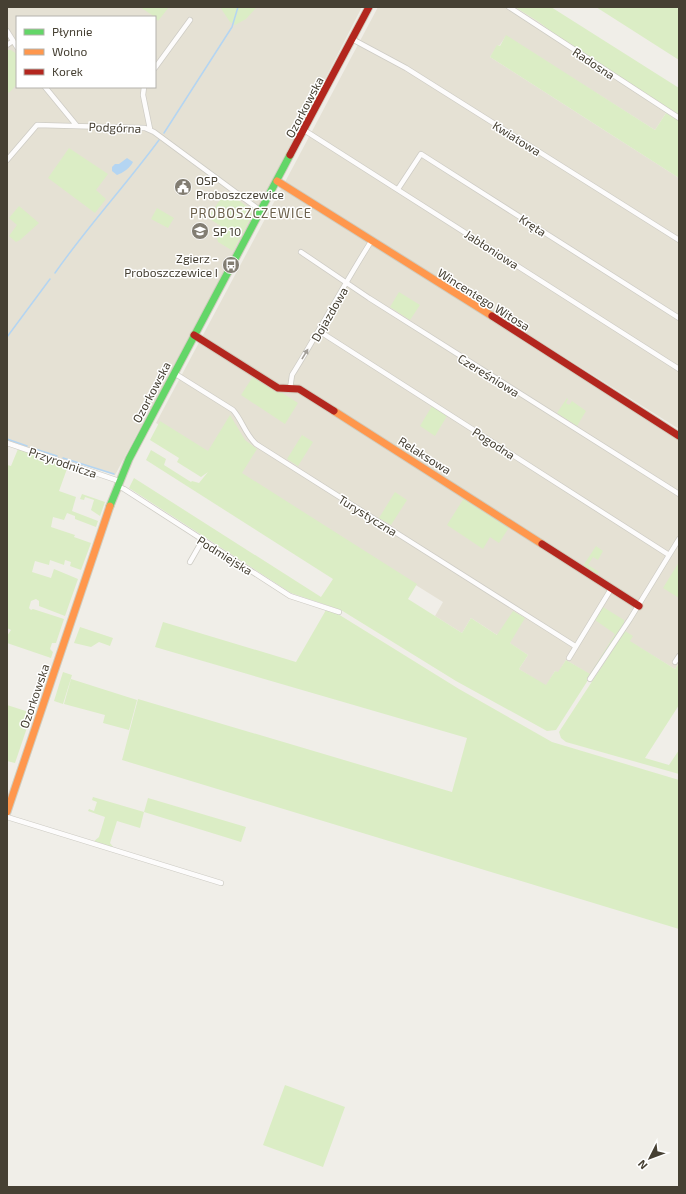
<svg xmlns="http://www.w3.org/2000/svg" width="686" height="1194" viewBox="0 0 686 1194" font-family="'Exo 2',sans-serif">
  <rect width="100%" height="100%" fill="#f0eee8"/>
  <path fill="#e5e1d4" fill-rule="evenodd" d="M7 7H362L271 184 115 475 7 441ZM17 17H155V87H17Z
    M378 7H515L539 22 566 43 679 115V121L666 113 655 130 506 36 499 46 498 45 490 57 679 178V429L285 182Z
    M282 187 679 439V663L675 669 629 641 625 631 594 677 566 660 558 673 555 671 546 686 519 669 528 655 471 618 462 633 435 616 443 602 156 423Z"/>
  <path fill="#dbedc5" d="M140 7H169L158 21 155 17Z
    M220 7H257L246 19 235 25 230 22Z
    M515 7H551L679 88V115L566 43 539 22Z
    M596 7H675L679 9V60Z
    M506 35 655 130 666 113 679 121V178L490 57 497 45 500 46Z
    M7 50H11L17 54V84L9 93 7 91Z
    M69 148 108 174 96 190 106 199 95 213 48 178Z
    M225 192H228L254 212 233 251 218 242 217 238 221 226 208 218Z
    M19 206 39 223 20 240 16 242 9 236 17 225 9 218Z
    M157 208 174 218 168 228 151 219Z
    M399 292 420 305 410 320 390 307Z
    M254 375 298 403 285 424 241 395Z
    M567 398 568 399 566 403 569 405 572 401 586 411 577 426 557 413Z
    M432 406 447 416 435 436 420 426Z
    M230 415 245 440 257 449 242 473 417 584 408 599 462 633 471 618 497 635 513 611 525 618 510 643 528 655 519 669 546 685 555 671 558 672 566 660 590 674 615 634 595 620 603 607 624 620V624L556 730 547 731 456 681 341 610 291 593 129 488 134 478 321 597 333 579 146 460 151 450 166 459 164 465 191 482 192 481 199 483 208 472 201 477 177 462 179 458 150 440 160 421 208 451Z
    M302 435 313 442 298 466 287 459Z
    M18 449 49 460 54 464 57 462 68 466 59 491 76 497 72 511 98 521 96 527 75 519V516L67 513 64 520 53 517 51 527 75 535 74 537 91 543 81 570 70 566 71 562 65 560 64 565 50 560 49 565 35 561 32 572 51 578 54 569 78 579 65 616 39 606V601L36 599 31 601 29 608 31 610 33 609 64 619 56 643H52L50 649 53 652 51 658 7 643V636L11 630 7 628V465L11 466Z
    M395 492 407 500 391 525 379 518Z
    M82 494 105 502 100 516 91 510 94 500 85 497 84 500 80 499Z
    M464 498 510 526 499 543 490 537 483 549 447 525Z
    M596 546 603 551 598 560 593 557 588 565 599 572 597 575 583 566Z
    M679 562V598L663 588Z
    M326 610 338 614 459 689 552 742 679 780V929L122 760 138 699 452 792 467 738 155 647 163 622 296 662Z
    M80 627 113 638 110 646 99 642 91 647 74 643Z
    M625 631 633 636 630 641 675 669 679 663V705L645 758 669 765 679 750V774L566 742 561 738 559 732Z
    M63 672 72 675 63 704 54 701Z
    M71 679 137 700 129 730 103 723 105 715 64 704Z
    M7 705 32 713 15 763 7 761Z
    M93 797 144 812 148 798 246 827 241 842 144 812 140 828 117 821 110 843 114 848 93 842 99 837 105 817 88 811 89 809 94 811 97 802 92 800Z
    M285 1085 345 1107 323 1167 263 1145Z"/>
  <path fill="#b4d5f2" d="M127 158 133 162C130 168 123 173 117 175L112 171V167L115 164H119Z"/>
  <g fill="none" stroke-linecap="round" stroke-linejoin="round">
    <path stroke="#b4d5f2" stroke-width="1.5" d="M164 133 232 27 238 7
      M55 273C87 227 126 185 159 140
      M7 337 50 279
      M7 439 27 446
      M32 448 57 456
      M63 458 114 474"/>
    <g stroke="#ceccc5" stroke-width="6">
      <path id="street" d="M509 7 679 118
        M7 31 17 47
        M352 39 406 68 679 240
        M7 45 13 41
        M155 68 190 20
        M45 87 77 126
        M144 87 143 95 150 129
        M304 130 679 369
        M7 160 37 125 145 128 154 132 261 211
        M398 189 421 154 679 318
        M301 252 369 298 679 494
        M319 331 669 555
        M174 373 233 410C242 420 245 434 256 444L575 646
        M290 389 292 375C320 330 344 284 372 240
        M7 443 119 481
        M117 486 124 489 290 596 339 612
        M190 562 202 541
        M569 658 611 589
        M675 662 679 656
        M590 679 630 619 679 539
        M7 817 221 883"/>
    </g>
    <g stroke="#d0ccbe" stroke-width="9">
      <path id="fast" d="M110 506 129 459 290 155"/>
    </g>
    <g stroke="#d0ccbe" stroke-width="9">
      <path id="slow" d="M277 181 492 316
        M334 411 542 544
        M7 812 110 506"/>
    </g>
    <g stroke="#d0ccbe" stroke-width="9">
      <path id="jam" d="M290 155 369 7
        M492 316 679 436
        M194 335 278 388 299 389 334 411
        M542 544 639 606"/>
    </g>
    <use href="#street" stroke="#fdfcfc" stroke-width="4.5"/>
    <use href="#fast" stroke="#63d668" stroke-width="7"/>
    <use href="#slow" stroke="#ff974d" stroke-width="7"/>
    <use href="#jam" stroke="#b3261e" stroke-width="7"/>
  </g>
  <defs><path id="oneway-solid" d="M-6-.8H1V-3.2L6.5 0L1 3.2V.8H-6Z"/></defs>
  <use fill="#a29e98" href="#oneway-solid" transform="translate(305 354) rotate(-59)"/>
  <defs>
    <g id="civic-disc" transform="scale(0.9)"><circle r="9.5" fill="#827d72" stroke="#fff"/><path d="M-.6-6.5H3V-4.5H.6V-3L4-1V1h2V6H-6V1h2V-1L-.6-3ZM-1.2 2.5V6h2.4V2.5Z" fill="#fff"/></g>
    <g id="school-disc" transform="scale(0.9)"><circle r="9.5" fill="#827d72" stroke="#fff"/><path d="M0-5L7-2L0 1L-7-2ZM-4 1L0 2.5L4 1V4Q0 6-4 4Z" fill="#fff"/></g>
    <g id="bus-disc" transform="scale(0.9)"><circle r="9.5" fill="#827d72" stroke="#fff"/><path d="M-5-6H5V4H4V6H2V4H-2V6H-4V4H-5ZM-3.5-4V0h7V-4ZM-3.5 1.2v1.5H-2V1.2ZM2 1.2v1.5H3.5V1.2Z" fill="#fff"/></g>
  </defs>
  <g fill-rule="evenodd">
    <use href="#civic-disc" x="183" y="187"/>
    <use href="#school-disc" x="200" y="231"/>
    <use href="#bus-disc" x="231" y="265"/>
  </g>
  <g text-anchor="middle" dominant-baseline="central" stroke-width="3" stroke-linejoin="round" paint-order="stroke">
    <g font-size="12" fill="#464033" stroke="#fff">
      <text transform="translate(594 63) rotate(33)">Radosna</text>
      <text transform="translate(304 107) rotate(-62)">Ozorkowska</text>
      <text transform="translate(115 127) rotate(2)">Podgórna</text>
      <text transform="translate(517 138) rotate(32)">Kwiatowa</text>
      <text transform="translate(533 225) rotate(33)">Kręta</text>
      <text transform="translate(492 249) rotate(33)">Jabłoniowa</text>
      <text transform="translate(484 299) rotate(32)">Wincentego Witosa</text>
      <text transform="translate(329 314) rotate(-60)">Dojazdowa</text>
      <text transform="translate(489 375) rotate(32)">Czereśniowa</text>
      <text transform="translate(151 392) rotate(-62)">Ozorkowska</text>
      <text transform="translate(494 443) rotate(33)">Pogodna</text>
      <text transform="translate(425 455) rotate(32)">Relaksowa</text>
      <text transform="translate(63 462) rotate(19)">Przyrodnicza</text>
      <text transform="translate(368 515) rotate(32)">Turystyczna</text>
      <text transform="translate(225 555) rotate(32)">Podmiejska</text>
      <text transform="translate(34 696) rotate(-71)">Ozorkowska</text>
    </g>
    <g font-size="12" fill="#464033" stroke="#fff" text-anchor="start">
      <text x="196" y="180">OSP<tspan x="196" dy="14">Proboszczewice</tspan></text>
      <text x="213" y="231">SP 10</text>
      <text x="218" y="258" text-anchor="end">Zgierz -<tspan x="218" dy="14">Proboszczewice I</tspan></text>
    </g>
    <g font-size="13" letter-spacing="1" fill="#6a5f4a" stroke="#fff">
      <text x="251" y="213">PROBOSZCZEWICE</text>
    </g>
  </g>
  <rect width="686" height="1194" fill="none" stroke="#464033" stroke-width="16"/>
  <rect x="16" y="16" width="140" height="72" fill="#ffffff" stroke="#b5b3ad"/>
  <rect x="24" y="29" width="20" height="6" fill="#63d668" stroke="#b5b3ad"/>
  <text x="52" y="36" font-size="12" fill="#464033">Płynnie</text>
  <rect x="24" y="49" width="20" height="6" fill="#ff974d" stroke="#b5b3ad"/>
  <text x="52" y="56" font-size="12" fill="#464033">Wolno</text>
  <rect x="24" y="69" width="20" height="6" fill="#b3261e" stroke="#b5b3ad"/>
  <text x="52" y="76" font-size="12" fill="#464033">Korek</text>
  <g transform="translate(650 1158) rotate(228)" stroke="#ffffff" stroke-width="3" paint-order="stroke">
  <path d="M0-3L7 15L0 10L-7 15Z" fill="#464033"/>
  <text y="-6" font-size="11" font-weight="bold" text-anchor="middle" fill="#464033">N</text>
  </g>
</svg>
